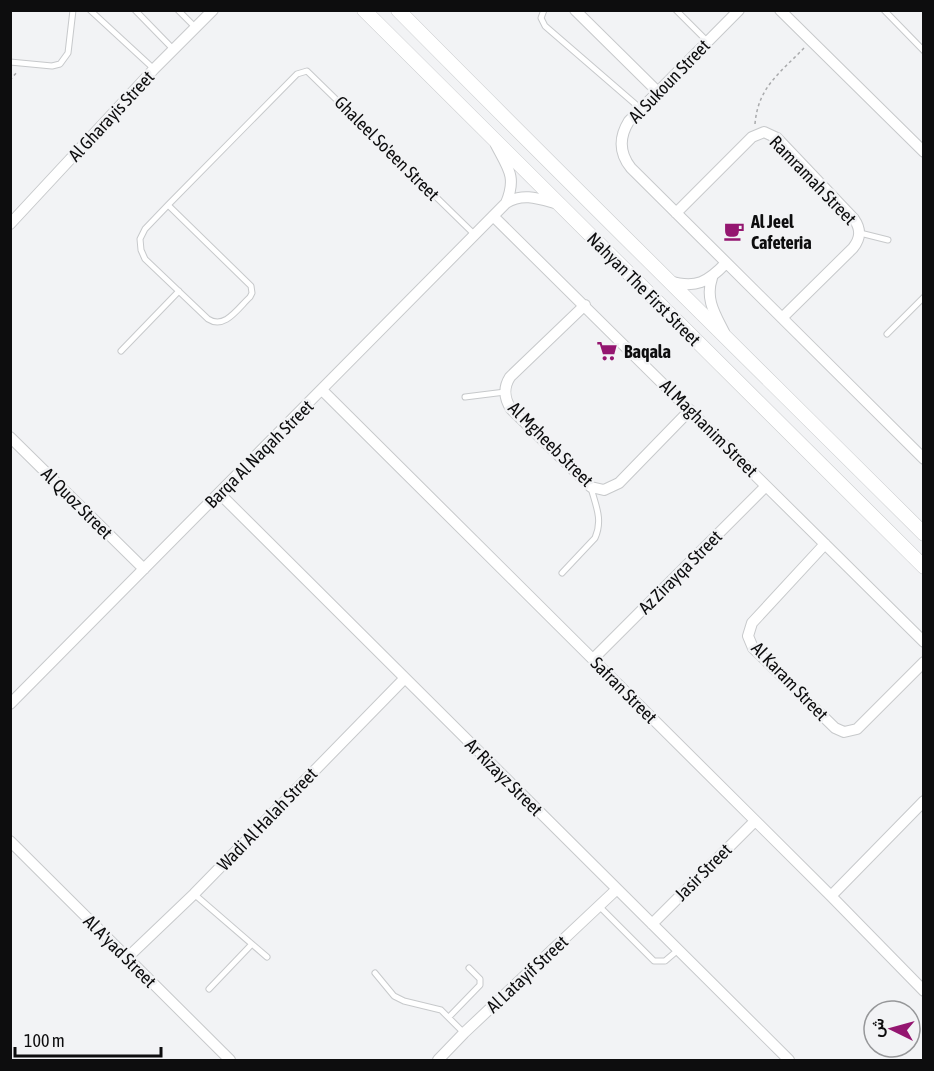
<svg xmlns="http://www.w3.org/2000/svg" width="934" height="1071" viewBox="0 0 934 1071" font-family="'Asap Condensed',Vazirmatn,sans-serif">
  <rect width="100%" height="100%" fill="#f2f3f5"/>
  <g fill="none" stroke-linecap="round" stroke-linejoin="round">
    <g stroke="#c7c9cb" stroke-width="7">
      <path id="lane" d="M90 10 154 69
        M135 10 174 50
        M178 10 196 28
        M544 10 541 18 545 26 641 109
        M676 10 708 42
        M884 10 924 51
        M10 62 52 66 60 64 68 53 73 10
        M168 205 251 286 252 293 250 297C238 308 225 330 208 319L145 259 141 250 140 239 145 229 168 205 297 74 307 71 474 234
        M860 233 888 240
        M887 334 924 297
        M121 351 179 291
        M465 397 505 392
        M562 573 595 538C603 520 596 506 591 488
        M194 894 267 957
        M599 906 654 961H665L678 950
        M375 973 394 996 404 1001 441 1010 464 1033
        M209 989 252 944
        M449 1017 480 985V979L469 968"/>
    </g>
    <g stroke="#c7c9cb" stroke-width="12">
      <path id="street" d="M575 10 658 92
        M739 10 629 121C619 137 619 153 631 168L924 459
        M780 10 924 152
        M496 145C508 168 517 177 506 203
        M676 213 752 137 764 132 777 138 854 219C861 229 861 238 853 248L782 318
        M493 216 924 642
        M10 224 154 69 213 10
        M712 278C705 299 715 314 724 332
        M669 281C696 289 708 282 726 263
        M585 305 510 377C503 388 504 398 511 409L591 487 604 490 619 483 690 410
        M322 390 831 896 924 991
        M10 437 144 569
        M219 493 789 1060
        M825 544 752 623 748 636 753 648 835 728 844 732 857 729 924 662
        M593 659 766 486
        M10 704 506 203C523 192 540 199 558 204
        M10 841 230 1060
        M831 896 924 801
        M652 924 755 821
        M127 958 194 894 405 678
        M438 1060 464 1033 617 889"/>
    </g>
    <g stroke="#c7c9cb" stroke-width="15">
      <path id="secondary" d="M364 10 924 567
        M398 10C572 186 748 359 924 534"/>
    </g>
    <path stroke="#a9aaac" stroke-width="1.5" stroke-dasharray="3 3" stroke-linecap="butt" d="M10 80 18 71
      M755 124C758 87 780 73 804 48"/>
    <use href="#lane" stroke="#fff" stroke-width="5"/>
    <use href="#street" stroke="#fff" stroke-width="10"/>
    <use href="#secondary" stroke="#fff" stroke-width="14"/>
  </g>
  <defs>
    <g id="cafe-bare" transform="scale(1.62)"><path d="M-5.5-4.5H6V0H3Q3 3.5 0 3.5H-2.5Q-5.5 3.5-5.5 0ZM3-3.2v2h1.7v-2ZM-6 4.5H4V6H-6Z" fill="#941670" stroke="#f2f3f5" stroke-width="2.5" paint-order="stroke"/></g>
    <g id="supermarket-bare" transform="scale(1.62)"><path d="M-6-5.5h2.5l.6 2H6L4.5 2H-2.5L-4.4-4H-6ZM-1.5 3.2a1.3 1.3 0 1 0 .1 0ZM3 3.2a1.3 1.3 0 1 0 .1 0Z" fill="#941670" stroke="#f2f3f5" stroke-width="2.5" paint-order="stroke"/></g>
  </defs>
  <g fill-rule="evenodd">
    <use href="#cafe-bare" x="734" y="231"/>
    <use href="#supermarket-bare" x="607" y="351"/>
  </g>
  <g text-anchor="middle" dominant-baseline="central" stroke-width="5" stroke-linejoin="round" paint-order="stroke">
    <g font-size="18" fill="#0d0d0e" stroke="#f2f3f5">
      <text transform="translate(669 81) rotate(-46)">Al Sukoun Street</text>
      <text transform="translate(111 116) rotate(-47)">Al Gharayis Street</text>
      <text transform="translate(387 148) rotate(45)">Ghaleel So'een Street</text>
      <text transform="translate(813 180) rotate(46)">Ramramah Street</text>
      <text transform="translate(644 289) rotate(45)">Nahyan The First Street</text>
      <text transform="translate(709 428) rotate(45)">Al Maghanim Street</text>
      <text transform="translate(551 444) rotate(45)">Al Mgheeb Street</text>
      <text transform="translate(259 454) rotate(-45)">Barqa Al Naqah Street</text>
      <text transform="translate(77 503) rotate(45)">Al Quoz Street</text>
      <text transform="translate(680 572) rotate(-45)">Az Zirayqa Street</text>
      <text transform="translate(790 681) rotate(46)">Al Karam Street</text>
      <text transform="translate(624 690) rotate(45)">Safran Street</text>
      <text transform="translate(504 777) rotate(45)">Ar Rizayz Street</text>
      <text transform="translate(267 819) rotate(-46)">Wadi Al Halah Street</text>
      <text transform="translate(703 872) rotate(-45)">Jasir Street</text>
      <text transform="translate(120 951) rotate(45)">Al A'yad Street</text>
      <text transform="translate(527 974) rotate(-43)">Al Latayif Street</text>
    </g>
    <g font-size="18" font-weight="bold" fill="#0d0d0e" stroke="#f2f3f5" text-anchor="start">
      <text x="751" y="221">Al Jeel<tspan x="751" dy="21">Cafeteria</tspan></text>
      <text x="624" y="351">Baqala</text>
    </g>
  </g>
  <rect width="934" height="1071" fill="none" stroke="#0d0d0e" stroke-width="24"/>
  <g transform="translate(892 1029) rotate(275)"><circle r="28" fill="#f2f3f5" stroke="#969799" stroke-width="1.5"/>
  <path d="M0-4.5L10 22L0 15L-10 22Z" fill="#941670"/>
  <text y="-9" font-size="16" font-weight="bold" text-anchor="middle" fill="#0d0d0e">ش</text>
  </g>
  <path d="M15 1047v9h146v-9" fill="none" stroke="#0d0d0e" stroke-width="3"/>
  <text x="24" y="1047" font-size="18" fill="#0d0d0e" stroke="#f2f3f5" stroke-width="4.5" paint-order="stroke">100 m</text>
</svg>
